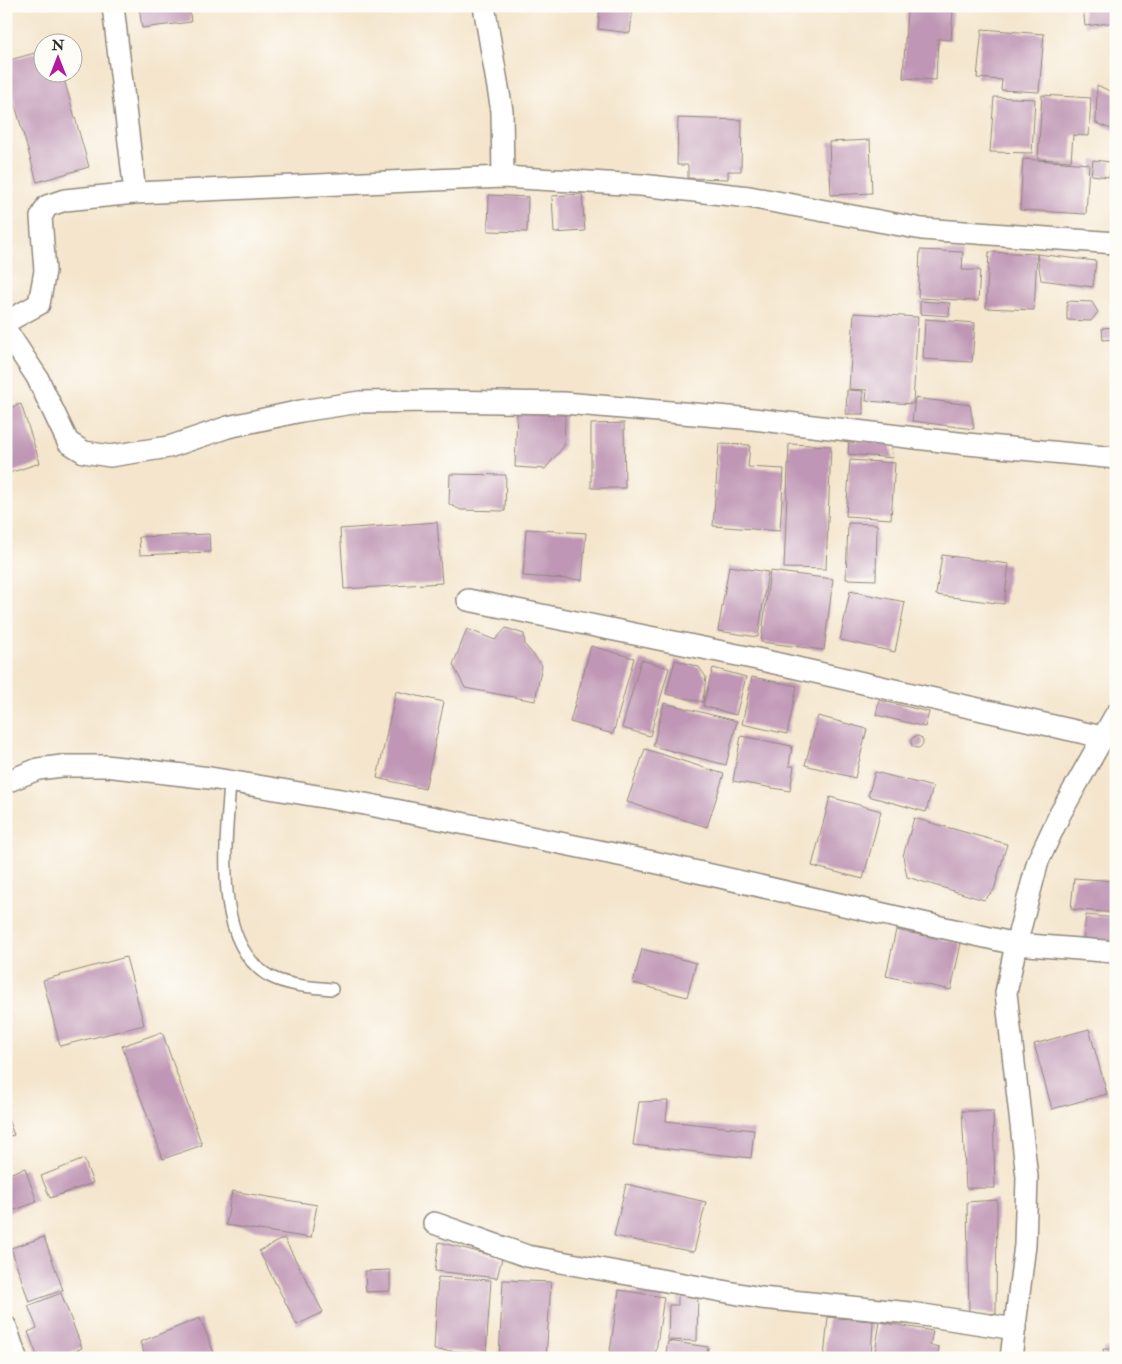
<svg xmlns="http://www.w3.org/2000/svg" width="1122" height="1364" viewBox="0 0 1122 1364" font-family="'IM FELL Double Pica',serif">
  <rect width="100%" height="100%" fill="#fdfcf7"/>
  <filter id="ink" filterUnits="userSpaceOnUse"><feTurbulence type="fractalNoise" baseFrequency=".02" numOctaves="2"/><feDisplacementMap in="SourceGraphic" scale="10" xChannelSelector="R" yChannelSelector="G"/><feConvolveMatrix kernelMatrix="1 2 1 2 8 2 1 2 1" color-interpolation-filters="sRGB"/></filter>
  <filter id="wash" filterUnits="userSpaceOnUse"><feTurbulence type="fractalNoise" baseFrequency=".0096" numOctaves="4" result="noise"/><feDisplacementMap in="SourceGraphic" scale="20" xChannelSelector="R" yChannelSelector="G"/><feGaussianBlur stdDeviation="1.12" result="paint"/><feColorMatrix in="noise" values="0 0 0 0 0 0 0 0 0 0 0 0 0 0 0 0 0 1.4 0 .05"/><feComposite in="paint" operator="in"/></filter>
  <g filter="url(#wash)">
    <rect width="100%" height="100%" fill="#f4e5cc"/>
    <g id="blocks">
      <path fill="#bf96b5" d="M139 6H189L191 22 142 28Z
        M600 6H633L630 33 598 29Z
        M1083 6H1116V22L1085 26Z
        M907 9 953 12 951 40 938 39 936 80 903 78Z
        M982 29 1044 34 1039 92 1001 90 1002 80 977 78Z
        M42 51V72H62L89 167 37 182 6 73V61Z
        M1097 85 1116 94V131L1096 123Z
        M1042 95 1091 98 1089 136 1073 135 1071 161 1038 159Z
        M994 97 1035 99 1032 153 990 152Z
        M678 118 742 120 741 171H728V179L688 178V165H677Z
        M870 140 872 193 831 195 829 142Z
        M1023 159 1089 164 1086 214 1020 210Z
        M1093 160 1111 162 1109 177 1091 175Z
        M582 194 585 231 554 233 552 196Z
        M489 195 528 197 527 232 488 231Z
        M920 250 963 252 962 270H980L978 301 918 298Z
        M989 252 1037 254 1096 261 1093 287 1041 280 1037 254 1034 310 986 308Z
        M920 301 950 303 949 316 920 314Z
        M1067 301 1092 302 1098 312 1091 321 1067 320Z
        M854 313 918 317 913 404 866 401 867 390 849 389Z
        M925 319 975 323 972 362 923 359Z
        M1115 327 1116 339 1103 340 1102 328Z
        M847 390 863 391V414H846Z
        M915 398 970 405 974 429 912 421Z
        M21 404 40 463 6 474V409Z
        M517 413 565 415 564 446 545 469 515 467Z
        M624 423 625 488H591V424Z
        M849 440 890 444 893 458 848 454Z
        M719 444 750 445 748 467 784 469 780 531 713 526Z
        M789 444 831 446 826 569 784 568Z
        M850 460 895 463 891 519 846 516Z
        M450 474 506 475 505 511 461 510 449 504Z
        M437 522 442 583 344 589 340 529Z
        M848 523 877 524 876 580 846 579Z
        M526 529 586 533 582 580 523 576Z
        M209 534 210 552 140 555 139 537Z
        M942 555 1009 564 1004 604 936 595Z
        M729 566 768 572 758 637 718 631Z
        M770 571 833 579 824 650 761 642Z
        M850 591 905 602 895 652 840 640Z
        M506 628 524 634 525 645 542 665 535 701 465 688 453 665 467 629 495 640Z
        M591 646 634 658 613 734 570 722Z
        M641 660 669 668 650 736 622 728Z
        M675 660 699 667 706 677 703 702 666 694Z
        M713 668 746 677 736 715 703 706Z
        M752 677 797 686 787 734 742 724Z
        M396 691 444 702 425 789 377 778Z
        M879 700 929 712 925 727 876 715Z
        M664 703 737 721 726 765 653 746Z
        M818 716 867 729 855 778 805 765Z
        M741 736 792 746 789 766H794L790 791 733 781Z
        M911 742a6 6 0 1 1 12 0a6 6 0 1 1-12 0Z
        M645 749 724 774 707 827 627 802Z
        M875 772 933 787 926 812 868 796Z
        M830 797 881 811 863 879 812 866Z
        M914 818 1007 844 994 890 984 900 907 877 903 856Z
        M1074 878 1116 881V913L1071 909Z
        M1086 915 1116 918V946L1083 943Z
        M896 930 961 943 951 990 886 976Z
        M642 949 696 963 687 997 633 983Z
        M126 957 144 1025 60 1046 43 980Z
        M1089 1029 1107 1094 1052 1109 1034 1044Z
        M162 1032 202 1145 163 1159 122 1046Z
        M668 1101 666 1121 754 1130 751 1158 633 1145 639 1102Z
        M962 1111H993L995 1188H966Z
        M6 1114 14 1135 6 1137Z
        M84 1159 93 1183 50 1198 41 1176Z
        M25 1168 37 1202 6 1213V1175Z
        M626 1184 706 1202 694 1252 614 1236Z
        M232 1191 317 1205 311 1238 226 1225Z
        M997 1200 996 1314 969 1312 967 1202Z
        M44 1237 63 1290 29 1302 11 1248Z
        M284 1238 323 1312 297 1325 259 1251Z
        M439 1242 502 1258 497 1278 435 1271Z
        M390 1270V1291L366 1292 365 1271Z
        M438 1277 491 1280 486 1353 434 1350Z
        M503 1280 551 1282 546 1358H499Z
        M619 1290 664 1297 655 1358H609Z
        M678 1290H698L697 1341 668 1340 669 1305H678Z
        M61 1293 82 1348 59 1358H38L28 1332 37 1328 28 1306Z
        M828 1317 873 1321 871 1358H824Z
        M200 1318 216 1358H146L140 1342Z
        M880 1322 933 1331 930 1345 939 1347 937 1358H874Z
        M668 1341 708 1347 706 1358H665Z
        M1103 1349H1116V1358H1104Z"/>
    </g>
  </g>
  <g filter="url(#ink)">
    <use href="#blocks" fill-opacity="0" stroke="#90887c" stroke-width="1"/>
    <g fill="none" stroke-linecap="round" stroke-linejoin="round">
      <g stroke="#90887c" stroke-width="14">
        <path id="lane" d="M230 782C227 838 211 942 269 976 288 986 312 987 332 989"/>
      </g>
      <g stroke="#90887c" stroke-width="24">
        <path id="street" d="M113 6 135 193 503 177 641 185 749 197 922 229 1116 243
          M484 6 502 111 503 177
          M6 322 39 304 45 271 41 217 47 206 65 200 135 193
          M6 330 37 377 68 442 84 452 110 456 169 447 228 427 301 411 360 402 432 401 564 403 753 419 967 444 1116 458
          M468 600 757 659 1102 737
          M6 782 38 769 62 766H105L210 778 365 804 496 830 658 863 1016 944 1116 952
          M434 1223 527 1256 761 1298 910 1313 1015 1329
          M6 1327 16 1358
          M1011 1358 1025 1245 1027 1177 1006 993 1016 944 1038 861 1060 814 1116 714"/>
      </g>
      <use href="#lane" stroke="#fff" stroke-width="11"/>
      <use href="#street" stroke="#fff" stroke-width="21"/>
    </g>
  </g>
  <rect width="1122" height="1364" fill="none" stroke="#fdfcf7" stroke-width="25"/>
  <g transform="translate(58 58)"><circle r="24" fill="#fdfcf7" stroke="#a9a8a5"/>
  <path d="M0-4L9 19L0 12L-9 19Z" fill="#b5179e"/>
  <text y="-8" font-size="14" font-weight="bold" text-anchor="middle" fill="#2b2b2b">N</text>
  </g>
</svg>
